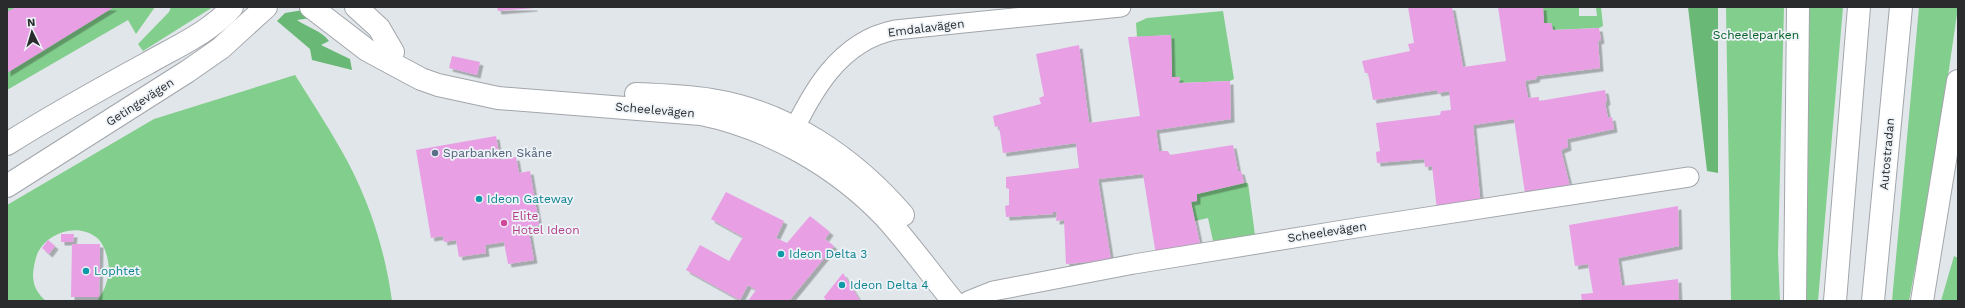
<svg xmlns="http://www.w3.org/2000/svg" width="1965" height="308" viewBox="0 0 1965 308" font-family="'Work Sans',sans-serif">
  <defs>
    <filter id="shadow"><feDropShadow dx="3.5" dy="3.5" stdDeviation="0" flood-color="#0004"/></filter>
  </defs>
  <rect width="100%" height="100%" fill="#e1e6eb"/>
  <path fill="#82ce8c" d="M7 7H155L136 34 128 20 7 90Z
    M171 7H213L143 51 138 44 169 12Z
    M1543 7H1579V16H1597L1596 7H1601L1603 26 1599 28 1553 30 1551 23H1544Z
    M1726 7H1784L1778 254 1780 301H1731Z
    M1808 7H1843L1818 301H1803Z
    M1919 7H1958L1937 152 1909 301H1892Z
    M1223 11 1234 79 1230 81 1179 83 1180 77H1172L1171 35 1137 37 1136 23 1147 18Z
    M295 75C310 99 326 123 340 148 367 194 385 248 392 301H97C109 285 112 268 105 250 103 245 100 240 96 237 77 223 49 232 38 252 36 256 35 262 34 266 31 281 35 292 46 301H7V205L154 119Z
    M1244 183H1248L1255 235 1213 241 1208 218 1195 221 1191 202 1197 194Z
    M1954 256 1958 258V301H1941Z"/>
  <path fill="#6ab876" d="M1688 7H1718V173L1707 171Z
    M303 10 311 18 297 20C308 28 321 30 329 41L321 45 350 59 352 70 312 60 310 49 277 21 285 13Z"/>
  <path fill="#e89fe4" filter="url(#shadow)" d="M16 7H114L7 73V12Z
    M497 7H534V8L498 11Z
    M1408 7H1452L1463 67 1506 61 1498 7H1543L1544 23H1551L1553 30 1599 28 1601 40 1598 41 1600 68 1537 76 1536 79 1525 81 1528 98 1539 97V101L1605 90 1607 101 1605 103 1608 118 1612 117 1614 129 1567 139 1568 147 1561 150 1571 191 1526 200 1514 119 1473 125 1481 207 1437 210 1432 166 1425 167 1424 159 1377 163 1376 152 1380 151 1376 123 1440 115 1441 111 1451 110 1449 91 1438 93 1437 90 1373 100 1368 73H1365L1362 61 1410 51 1408 44 1414 43Z
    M1171 35 1172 77H1180L1179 83 1230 81 1231 119 1156 130 1159 151H1168L1170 155 1233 145 1238 171H1241L1244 183 1197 194V201L1191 202 1200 244 1156 255 1143 174 1098 179 1111 260 1066 264 1064 220 1056 221 1057 212H1053V214L1006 217 1005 206 1009 205V189L1006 188V177L1079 168 1076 143 1003 153 999 126 995 127 993 116 1041 104 1039 98 1044 96 1036 54 1079 45 1089 123 1140 116 1128 37Z
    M452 56 480 62 477 75 449 68Z
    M496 136 500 160 516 157 519 173 530 171 539 225 528 227 534 260 508 264 504 242 485 245 486 253 459 257 456 240 444 242 443 236 431 238 416 150Z
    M726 192 784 221 776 238 787 243 810 216 830 232 825 239 834 246 789 301H748L756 290 748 285 740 300 686 270 700 245 729 261 743 237 711 219Z
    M1678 206 1679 246 1618 258 1622 286 1678 279 1679 301H1582L1581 294 1593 293 1588 264 1575 266 1569 225Z
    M61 234H74L73 242H61Z
    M48 240 55 246 49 254 42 248Z
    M72 244H100L99 297H71Z
    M843 273 860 301H826L824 297Z"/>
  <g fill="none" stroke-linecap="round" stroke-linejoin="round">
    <g stroke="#a2a6ab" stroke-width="21">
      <path id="minor" d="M789 140C811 93 839 41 895 30L1121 7
        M968 301 993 291 1134 264 1362 227 1689 177"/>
    </g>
    <g stroke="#a2a6ab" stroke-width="24">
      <path id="tertiary" d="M311 7 367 50 421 79 438 85 498 98 701 114C769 128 836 166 884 216 909 243 930 273 953 301
        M636 94C662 95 687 96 712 100 787 112 854 158 903 215"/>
    </g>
    <g stroke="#a2a6ab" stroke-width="24">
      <path id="secondary" d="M7 144C53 115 100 89 148 63 174 48 212 31 232 7
        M7 186 188 71 221 48 266 7"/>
    </g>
    <g stroke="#a2a6ab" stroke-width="24">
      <path id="primary" d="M356 7 379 28 393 52"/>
    </g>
    <g stroke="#a2a6ab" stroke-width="24">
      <path id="motorway" d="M1795 301 1798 7
        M1835 301 1859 7
        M1873 301 1901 7
        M1922 301 1958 81"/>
    </g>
    <use href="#minor" stroke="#fff" stroke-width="19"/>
    <use href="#tertiary" stroke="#fff" stroke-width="22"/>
    <use href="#secondary" stroke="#fff" stroke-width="22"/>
    <use href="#primary" stroke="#fff" stroke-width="22"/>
    <use href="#motorway" stroke="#fff" stroke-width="22"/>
  </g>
  <circle fill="#5c6f8a" stroke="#eef3f8" stroke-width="1.5" cx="435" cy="153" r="4"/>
  <g fill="#0f9aa8" stroke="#eef3f8" stroke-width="1.5">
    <circle cx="479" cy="199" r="4"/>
    <circle cx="781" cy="254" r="4"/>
    <circle cx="86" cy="271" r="4"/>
    <circle cx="842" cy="285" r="4"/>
  </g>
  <circle fill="#d1479c" stroke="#eef3f8" stroke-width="1.5" cx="504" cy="223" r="4"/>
  <g text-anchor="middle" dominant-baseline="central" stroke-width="3.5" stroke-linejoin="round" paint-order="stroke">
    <g font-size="12" fill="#292b2d" stroke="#eef3f8">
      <text transform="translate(926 28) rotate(-7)">Emdalavägen</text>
      <text transform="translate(140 102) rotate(-33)">Getingevägen</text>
      <text transform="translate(655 110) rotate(5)">Scheelevägen</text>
      <text transform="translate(1887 154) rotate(-85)">Autostradan</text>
      <text transform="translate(1327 232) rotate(-9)">Scheelevägen</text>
    </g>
    <g font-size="12" fill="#056023" stroke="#eef3f8">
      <text x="1756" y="35">Scheeleparken</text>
    </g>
    <g font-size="12" fill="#4e5e75" stroke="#eef3f8" text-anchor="start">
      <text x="443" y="153">Sparbanken Skåne</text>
    </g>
    <g font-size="12" fill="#0d838f" stroke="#eef3f8" text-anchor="start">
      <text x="487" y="199">Ideon Gateway</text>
      <text x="789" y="254">Ideon Delta 3</text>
      <text x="94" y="271">Lophtet</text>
      <text x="850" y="285">Ideon Delta 4</text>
    </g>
    <g font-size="12" fill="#b23c85" stroke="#eef3f8" text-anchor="start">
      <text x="512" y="216">Elite<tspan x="512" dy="14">Hotel Ideon</tspan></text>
    </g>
  </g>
  <rect width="1965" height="308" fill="none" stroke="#292b2d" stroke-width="16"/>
  <g transform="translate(32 32) rotate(355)" stroke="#eef3f8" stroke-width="3" paint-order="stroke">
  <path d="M0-3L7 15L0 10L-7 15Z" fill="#292b2d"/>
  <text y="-6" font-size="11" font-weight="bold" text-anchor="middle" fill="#292b2d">N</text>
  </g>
</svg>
